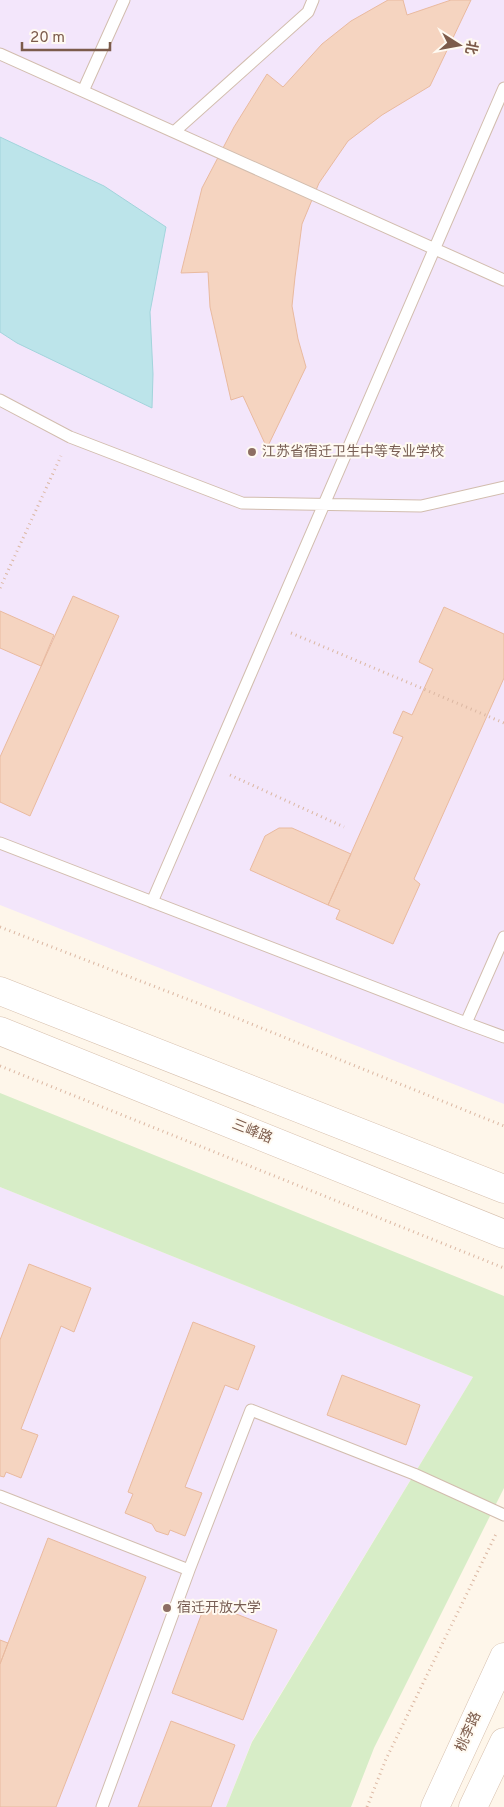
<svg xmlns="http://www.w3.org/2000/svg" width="504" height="1807" viewBox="0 0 504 1807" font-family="Overpass,'Noto Sans SC',sans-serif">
  <rect width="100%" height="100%" fill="#fef6ea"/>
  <path fill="#f3e6fb" d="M0 0H504V1104L0 905Z
    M0 1187 473 1377 252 1741 226 1807H0Z"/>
  <path fill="#d7edc7" d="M0 1093 504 1296V1488L374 1748 351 1807H226L252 1742 473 1377 0 1187Z"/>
  <path fill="#bce4ea" stroke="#a2d4dc" d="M0 137 104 186 166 227 150 312 153 374 152 408 17 343 0 332Z"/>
  <path fill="#f5d4c0" stroke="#e9ba9f" d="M388 0H403L407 15 451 0H471L430 86 382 115 348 141 319 183 302 224 295 277 292 306 298 339 306 367 267 448 243 396 231 400 210 307 208 272 181 273 202 188 234 127 267 74 283 87 322 44 351 21Z
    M73 596 119 616 30 816 0 802V757Z
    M444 607 504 634V678L414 879 420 884 393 944 336 919 340 910 328 905 403 737 393 733 403 711 412 715 433 669 419 662Z
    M0 611 54 635 41 666 0 648Z
    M279 828H292L351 854 328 905 250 870 265 836Z
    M29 1264 91 1288 74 1332 61 1326 21 1429 38 1435 21 1478 6 1472 4 1477 0 1476V1340Z
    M193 1322 255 1346 238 1390 225 1385 185 1487 202 1493 185 1536 170 1530 168 1535 156 1531 152 1524 125 1513 133 1494 128 1492Z
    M342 1375 420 1405 406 1445 327 1415Z
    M48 1538 146 1577 56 1807H0V1664Z
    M206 1602 277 1630 243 1720 172 1693Z
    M0 1640 8 1643 0 1664Z
    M171 1721 235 1745 211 1807H138Z"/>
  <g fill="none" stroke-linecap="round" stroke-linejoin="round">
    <g stroke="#d2bdae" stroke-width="13">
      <path id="lane" d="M0 54 504 280
        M83 91 124 0
        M174 132 308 12 313 0
        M0 400 70 437 242 503 421 506 504 487
        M0 843 466 1023 504 937
        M152 902 504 88
        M466 1023 504 1037
        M0 1496 189 1570 102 1807
        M189 1570 251 1410 414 1474 504 1515"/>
    </g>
    <g stroke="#d7c0ae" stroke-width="29">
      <path id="secondary" d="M0 991 504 1189
        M0 1031 504 1234
        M435 1807 504 1657
        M473 1807 504 1742"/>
    </g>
    <path stroke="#dbb7a2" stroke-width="3" stroke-dasharray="1 4" stroke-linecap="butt" d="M0 588 61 456
      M291 633 504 723
      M230 775 344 827
      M0 927 239 1019 504 1126
      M0 1066 504 1268
      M367 1807 386 1759 497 1532"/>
    <use href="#lane" stroke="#fff" stroke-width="11"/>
    <use href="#secondary" stroke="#fff" stroke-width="28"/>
  </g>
  <g fill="#8d6e63" stroke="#fffaf2" stroke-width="2">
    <circle cx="252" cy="452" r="5"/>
    <circle cx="167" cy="1608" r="5"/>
  </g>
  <g text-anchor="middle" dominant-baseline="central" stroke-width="4" stroke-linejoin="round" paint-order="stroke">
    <g font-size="14" fill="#785e54" stroke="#fffaf2" text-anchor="start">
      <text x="262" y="452">江苏省宿迁卫生中等专业学校</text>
      <text x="177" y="1608">宿迁开放大学</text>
    </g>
    <g font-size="14" fill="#7c5b4b" stroke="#fffaf2">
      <text transform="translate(252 1132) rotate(22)">三峰路</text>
      <text transform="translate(469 1732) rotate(-66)">桃李路</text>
    </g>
  </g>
  <g transform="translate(459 45) rotate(101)" stroke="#fffaf2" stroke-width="4" paint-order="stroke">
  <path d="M0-4L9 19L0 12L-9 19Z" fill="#7c5b4b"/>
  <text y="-8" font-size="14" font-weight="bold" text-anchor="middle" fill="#7c5b4b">北</text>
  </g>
  <path d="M22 42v8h88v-8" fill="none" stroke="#7c5b4b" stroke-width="2.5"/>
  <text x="30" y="42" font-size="15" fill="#7c5b4b" stroke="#fffaf2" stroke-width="4" paint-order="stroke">20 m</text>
</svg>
